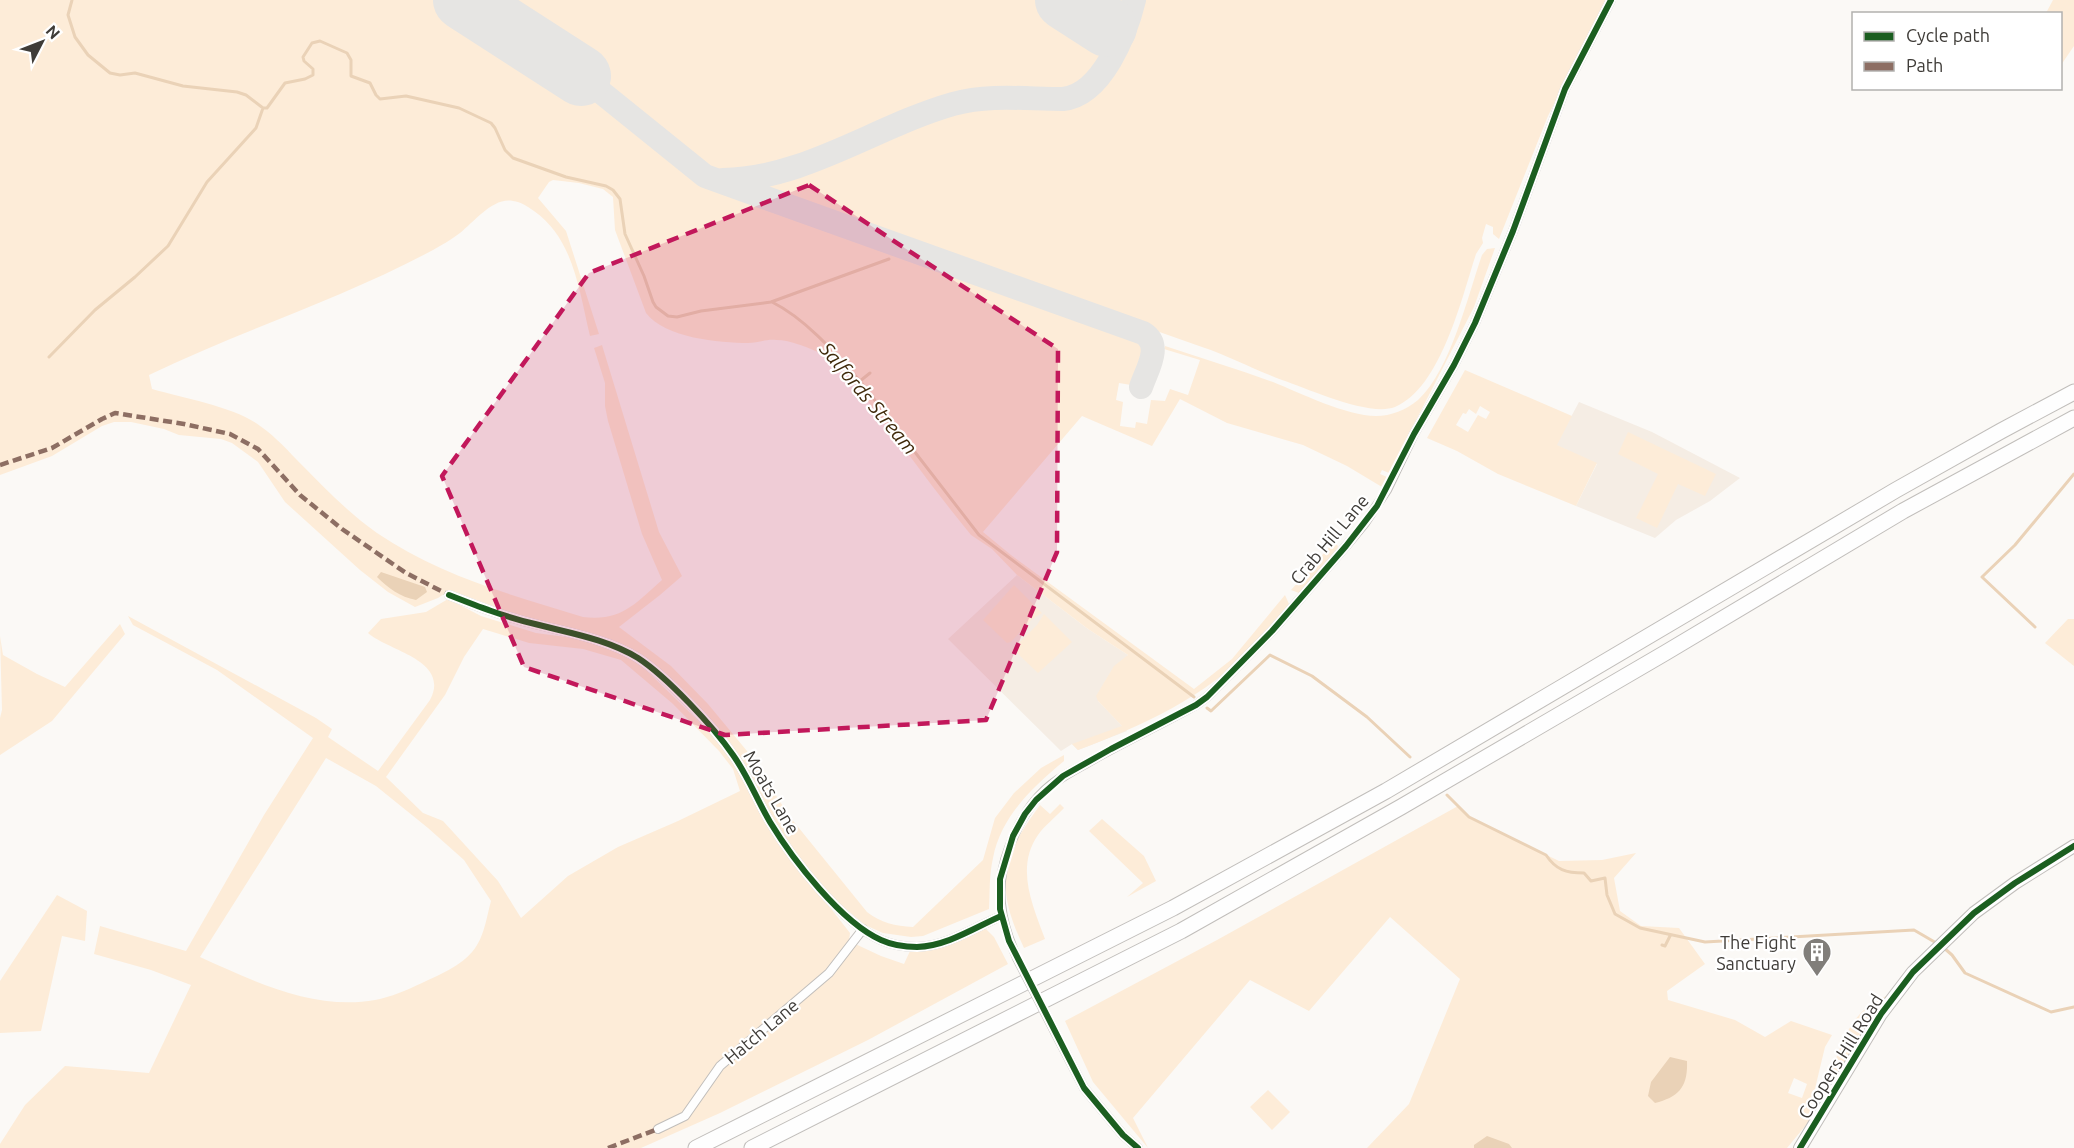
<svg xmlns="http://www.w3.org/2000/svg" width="2074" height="1148" viewBox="0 0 2074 1148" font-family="Ubuntu,sans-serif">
  <rect width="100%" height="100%" fill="#fbf9f6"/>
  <path fill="#f5ede4" d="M1579 402 1652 432 1740 478 1710 501 1676 520 1655 538 1576 506 1597 464 1556 445Z
    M1017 575 1088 629 1128 655 1098 701 1127 731 1078 750 1072 744 1061 751 948 639Z"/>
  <path fill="#fdecd8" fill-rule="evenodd" d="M0 0H446L604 101 706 185 1031 297 1143 340 1145 341 1131 385 1119 383 1116 400 1123 402 1120 426 1135 428 1136 422 1147 424 1151 400 1165 401 1170 389 1188 395 1200 360 1164 349 1165 346C1201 358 1237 369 1273 382 1300 393 1347 416 1376 416 1391 416 1406 410 1418 400 1451 369 1467 298 1482 255L1487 249 1495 248 1474 307 1389 473 1382 470 1380 474 1387 477 1382 487 1347 466 1303 445 1227 423 1180 399 1152 446 1082 416 983 532 1011 555 1194 689 1232 659 1285 595 1289 604C1278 618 1267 633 1254 646 1206 697 1142 726 1078 750L1072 744 1122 726 1098 701 1096 696 1114 666 1128 655 1088 629 1017 575 992 549 971 535C938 495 908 453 876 412 861 393 845 368 823 355 811 348 790 340 776 340 766 339 758 343 748 343 719 343 665 338 646 313L615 230 613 197 603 189 579 183 553 180 549 182 538 198 566 231 599 334 590 336C579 291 574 239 534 211 527 206 521 202 513 201 493 197 474 222 460 233 452 239 442 245 433 250 342 299 242 330 149 375L152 389C183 398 230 406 256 423 271 433 284 446 296 459 322 485 347 512 377 533 440 576 512 595 583 617 621 622 636 603 662 580L642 534 608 421 605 406V383L594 348 602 345 659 532 682 576 660 595 619 627 671 666 708 704 747 751 790 817 867 912C881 923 895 926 913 927L983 860 995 818 1014 793 1041 768 1064 755V761C1033 787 1001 816 993 858 989 875 990 892 989 909L923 936 911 937 883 933 865 925 834 899 803 862 779 830 740 757 722 733 670 679 641 654 612 641 511 613 450 590 438 598 415 607 388 592 360 570 285 502 258 462 232 443 221 439 179 435 164 429 131 422H114L102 426 52 456 0 475Z
    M480 0H1128C1119 36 1103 70 1071 91L1000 90 953 99 918 110 791 162 754 171 719 175 710 173 698 164 627 106 594 74Z
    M1139 0H1606L1548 116 1499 239 1493 234V227L1486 224 1482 238 1483 243 1476 254C1462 297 1441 388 1395 407 1369 417 1309 389 1282 380 1255 370 1229 356 1202 347 1078 303 953 260 828 217L768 196 761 191V184L766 181 806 169 918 122 957 110 1000 103 1062 106 1078 102 1099 84 1121 56 1133 30Z
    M2053 0H2074V46L2061 65 2060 14 2046 13Z
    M1465 370 1572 416 1557 445 1597 463 1576 506 1498 474 1457 451 1427 438ZM1480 406 1490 412 1486 419 1478 415 1468 432 1456 425 1463 413 1466 414 1469 409 1476 414Z
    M1628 432 1716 474 1705 496 1678 484 1657 528 1636 518 1658 474 1618 454Z
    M1334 542 1338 546 1337 550 1299 593 1291 590Z
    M1014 585 1042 613 1031 620 1011 642 1007 643 983 620Z
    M448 599 481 616 536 633 581 639 617 651 642 666 717 739 735 763 771 832 850 933 849 941 881 956 904 964 910 951 962 939 985 928 994 937 1008 964 868 1040 720 1113 641 1148H0V1144L25 1105 65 1066 149 1073 191 985 151 970 94 954 100 926 186 951 264 815 313 738 217 670 133 625 128 616 316 718 332 729 328 737 378 771 430 700C451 660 388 651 368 633L381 619 426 612ZM483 629 529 643 583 649 621 660 673 704 719 751 733 769 740 791 678 821 618 847 568 876 521 918 498 881 443 821 423 813 386 777 445 695 464 657ZM326 758 376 786 428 828 464 860 491 901C487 915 485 932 477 945 466 964 441 974 422 983 407 990 391 997 375 1000 315 1011 253 981 200 957Z
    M1044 614 1072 642 1038 673 1015 651 1014 648 1037 625Z
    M2068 619H2074V666L2045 643Z
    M120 624 125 634 52 721 0 755V718L2 710 0 636 3 655 37 674 65 687Z
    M1060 804 1064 808C1056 817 1045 825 1038 835 1015 868 1033 906 1045 939L1024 948C995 887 1000 859 1040 805L1050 814Z
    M1458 806 1469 817 1559 861 1602 860 1636 853 1614 878 1620 911 1641 926 1679 928 1705 964 1667 991 1668 1000 1735 1020 1765 1037 1791 1021 1832 1035 1825 1047 1812 1101 1811 1119 1787 1148H1367L1409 1104 1460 979 1390 917 1309 1011 1250 980 1133 1118 1148 1148 1093 1082 1065 1021 1217 940ZM1794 1078 1807 1084 1802 1098 1788 1093Z
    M1102 819 1144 856 1156 881 1127 897 1143 883 1089 831Z
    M57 895 87 911 85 941 62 936 41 1031 0 1033V981Z
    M1889 994 1827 1090C1834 1063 1844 1027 1865 1009 1872 1003 1882 999 1889 994Z
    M1268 1090 1290 1112 1272 1130 1250 1107Z"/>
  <path fill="#ead2b7" d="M381 572 425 587 427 592 416 600C400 597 388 588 377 577Z
    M1670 1057 1687 1061C1688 1087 1679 1097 1655 1103L1648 1096 1651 1082Z
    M1487 1136 1509 1144 1512 1148H1474V1145Z"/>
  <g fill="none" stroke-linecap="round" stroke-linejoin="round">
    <path stroke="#ead2b7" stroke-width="3" d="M72 0 68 15 75 37 88 55 110 73 120 75 135 73 183 86 237 92 246 95 263 108H267L285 83 305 79 313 75V69L304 61 303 57 312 43 320 41 347 53 351 60V76L370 83 376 95 380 99 406 96 459 108 491 123 495 128 505 150 513 158 566 177 606 186 613 190 620 199 625 234 644 276 653 302 656 307 668 316 677 317 701 311 771 302 889 259
      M772 302C806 319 836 354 860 381L979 535 1194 697
      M49 357 95 310 135 277 168 246 207 182 256 128 263 108
      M860 381 870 373
      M2035 627 1982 577 2015 545 2074 474
      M1207 708 1211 711 1270 655 1312 676 1367 717 1410 757
      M1447 795 1469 817 1546 855C1556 870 1566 873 1584 873L1591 881 1605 878 1607 895 1615 914 1640 928 1705 942 1914 930 1938 944
      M1662 945 1665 946 1670 936
      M1944 948 1952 955 1965 973 2051 1012 2074 1007"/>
    <path stroke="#e6e5e3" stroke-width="24" d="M581 76 705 176 1143 333C1163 345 1147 369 1141 387
      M723 180C805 179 876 126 953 104 990 94 1026 99 1063 99 1102 95 1126 33 1134 0"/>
    <path stroke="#e6e5e3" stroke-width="60" d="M463 0 581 76
      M1065 0 1107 27"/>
    <g stroke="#c1bebb" stroke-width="10">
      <path id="street" d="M449 595C477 606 505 617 535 624 569 633 607 639 638 658 667 677 713 726 733 755 748 776 757 800 770 822 793 860 841 922 881 940 892 945 905 947 917 947 947 946 974 928 1001 916
        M1017 958C1000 921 994 887 1009 848 1017 826 1028 806 1045 790 1057 779 1072 771 1087 763 1123 742 1160 725 1196 705L1207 697 1272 631 1346 546 1365 523 1387 490 1414 434 1454 365 1475 323 1513 231 1565 89 1611 0
        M1055 1032 1084 1088 1123 1135 1138 1148
        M658 1129 685 1116 720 1066 829 973 863 929"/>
    </g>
    <g stroke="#c1bebb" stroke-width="14">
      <path id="secondary" d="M1800 1148 1881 1014 1913 972 1974 913 2015 883 2074 846"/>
    </g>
    <g stroke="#c1bebb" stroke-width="17">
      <path id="highway" d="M696 1148 1173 908 1386 791 1896 490 2001 431 2074 392
        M752 1148 1181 931 1401 807 1665 653 1903 511 2074 418"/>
    </g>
    <use href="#street" stroke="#fefefe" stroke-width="8"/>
    <use href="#secondary" stroke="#fefefe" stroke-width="12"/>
    <use href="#highway" stroke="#fefefe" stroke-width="15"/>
    <g stroke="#c1bebb" stroke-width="10" stroke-linecap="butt">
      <path id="street-bridge" d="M1017 958 1055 1032"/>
    </g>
    <use href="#street-bridge" stroke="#fefefe" stroke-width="8"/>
    <path stroke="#8d6e63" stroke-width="4.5" stroke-dasharray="9 4.5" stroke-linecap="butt" d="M0 465 52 448 102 419 115 413 184 424 230 434 258 449 300 495 342 529 406 573 449 595
      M608 1148 658 1129"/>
    <g stroke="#fff" stroke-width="10">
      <path id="cycleway" d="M449 595C477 606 505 617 535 624 569 633 607 639 638 658 667 677 713 726 733 755 748 776 757 800 770 822 793 860 841 922 881 940 892 945 905 947 917 947 947 946 974 928 1001 916
        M1138 1148 1123 1135 1084 1088 1009 941 1000 909V879L1013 836 1025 814 1036 800 1063 776 1111 749 1196 705 1207 697 1272 631 1346 546 1377 506 1414 434 1454 365 1475 323 1513 231 1565 89 1611 0
        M1800 1148 1881 1014 1913 972 1974 913 2015 883 2074 846"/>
    </g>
    <use href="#cycleway" stroke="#1b5e20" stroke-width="6"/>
  </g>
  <path fill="#c2185b" fill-opacity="0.2" stroke="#c2185b" stroke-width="4.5" stroke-dasharray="12 8" stroke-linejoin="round" d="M809 185 1058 349 1057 552 986 720 725 735 524 667 442 476 589 273Z"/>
  <defs>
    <g id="building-pin" transform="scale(1.5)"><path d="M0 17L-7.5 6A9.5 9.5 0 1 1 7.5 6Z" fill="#817e7a" stroke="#fff"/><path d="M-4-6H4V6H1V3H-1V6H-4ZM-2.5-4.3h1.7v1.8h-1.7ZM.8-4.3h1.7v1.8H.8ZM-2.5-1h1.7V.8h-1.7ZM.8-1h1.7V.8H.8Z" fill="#fff"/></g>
  </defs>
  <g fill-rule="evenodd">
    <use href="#building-pin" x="1817" y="952"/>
  </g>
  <g text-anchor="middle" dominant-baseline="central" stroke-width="4.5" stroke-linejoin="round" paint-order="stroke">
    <g font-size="18" fill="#3f3c38" stroke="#fff">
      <text transform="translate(1329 539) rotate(-50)">Crab Hill Lane</text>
      <text transform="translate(772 792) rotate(60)">Moats Lane</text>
      <text transform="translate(761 1031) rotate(-40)">Hatch Lane</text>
      <text transform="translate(1840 1056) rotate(-58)">Coopers Hill Road</text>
    </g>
    <g font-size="18" fill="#3f3c38" stroke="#fff" text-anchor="end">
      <text x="1796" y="942">The Fight<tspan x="1796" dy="21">Sanctuary</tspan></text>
    </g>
    <g font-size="20" font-style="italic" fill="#402a0b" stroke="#fff">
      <text transform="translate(869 398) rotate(50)">Salfords Stream</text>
    </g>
  </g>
  <rect x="1852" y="12" width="210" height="78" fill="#ffffff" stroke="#b2b1af" stroke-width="1.5"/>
  <rect x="1864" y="32" width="30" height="9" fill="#1b5e20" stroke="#b2b1af" stroke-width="1.5"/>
  <text x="1906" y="42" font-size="18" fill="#3f3c38">Cycle path</text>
  <rect x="1864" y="62" width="30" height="9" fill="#8d6e63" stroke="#b2b1af" stroke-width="1.5"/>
  <text x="1906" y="72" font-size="18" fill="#3f3c38">Path</text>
  <g transform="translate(42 42) rotate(48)" stroke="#ffffff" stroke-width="4.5" paint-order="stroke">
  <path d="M0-4.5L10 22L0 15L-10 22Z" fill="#3f3c38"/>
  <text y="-9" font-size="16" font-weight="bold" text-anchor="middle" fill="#3f3c38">N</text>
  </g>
</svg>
